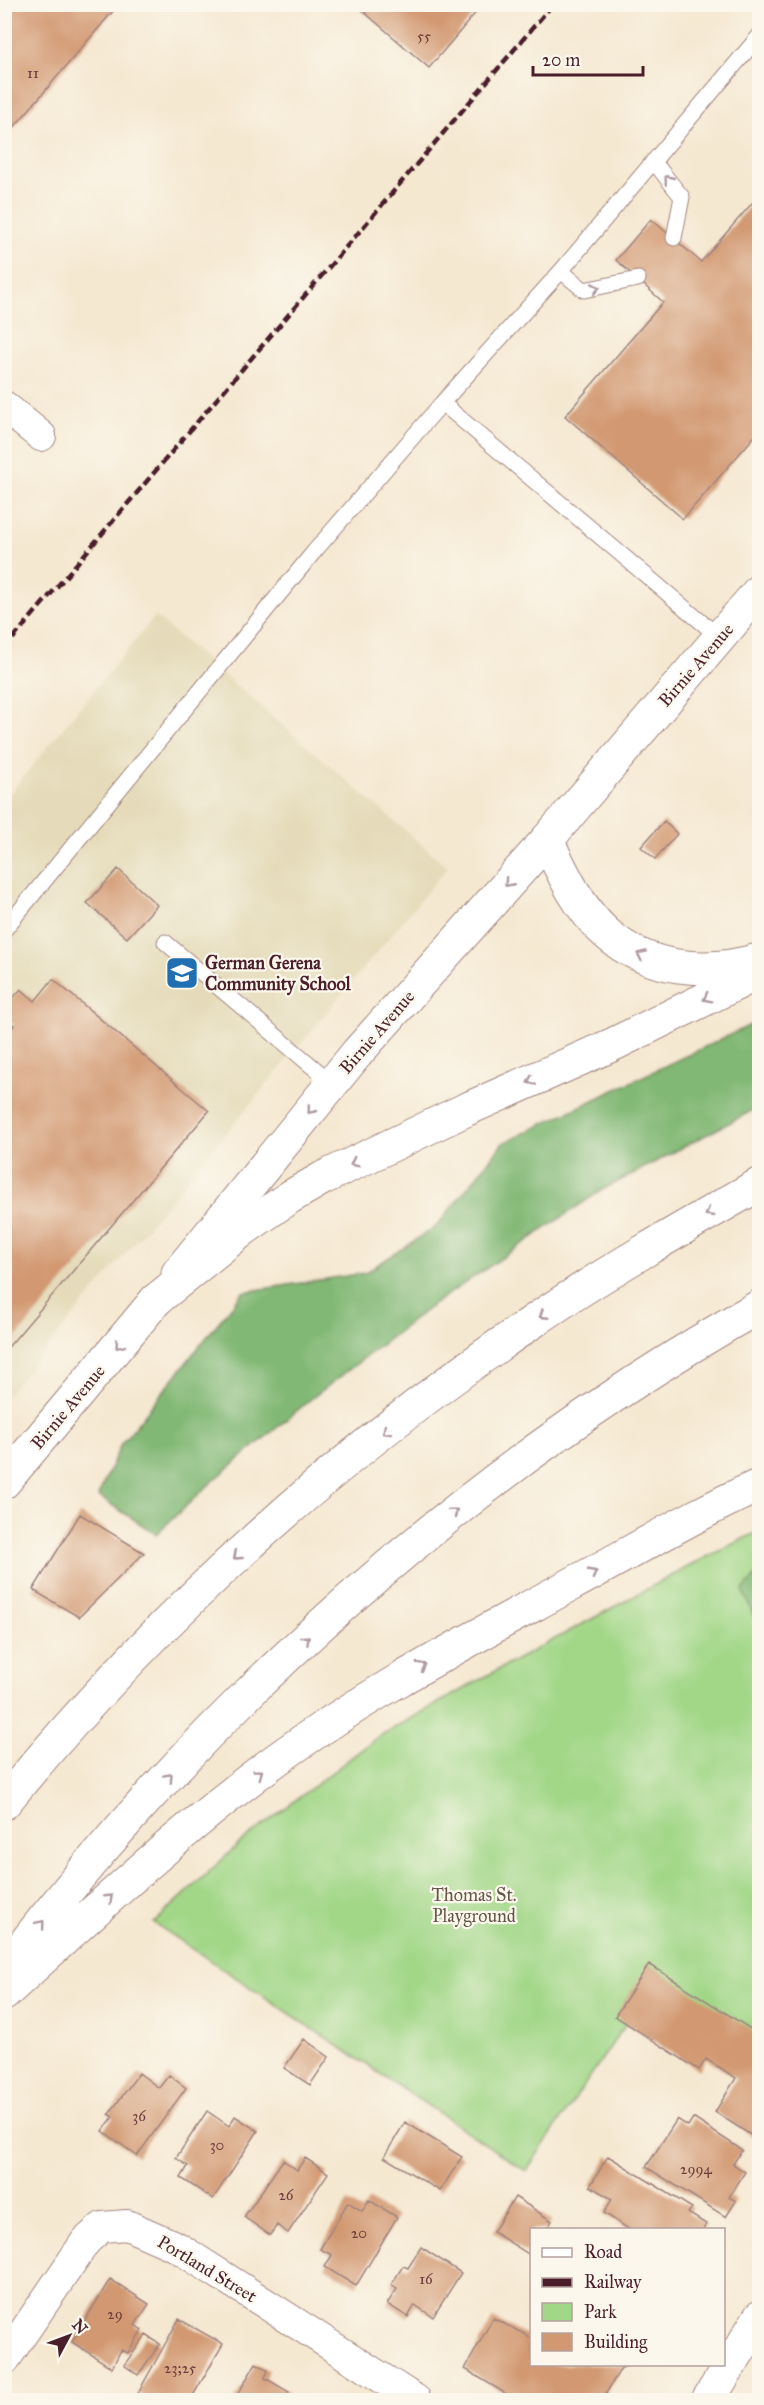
<svg xmlns="http://www.w3.org/2000/svg" width="764" height="2405" viewBox="0 0 764 2405" font-family="'IM FELL Great Primer',serif">
  <rect width="100%" height="100%" fill="#fbf7ec"/>
  <filter id="ink" filterUnits="userSpaceOnUse"><feTurbulence type="fractalNoise" baseFrequency=".0167" numOctaves="2"/><feDisplacementMap in="SourceGraphic" scale="12" xChannelSelector="R" yChannelSelector="G"/><feConvolveMatrix kernelMatrix="1 2 1 2 8 2 1 2 1" color-interpolation-filters="sRGB"/></filter>
  <filter id="wash" filterUnits="userSpaceOnUse"><feTurbulence type="fractalNoise" baseFrequency=".008" numOctaves="4" result="noise"/><feDisplacementMap in="SourceGraphic" scale="24" xChannelSelector="R" yChannelSelector="G"/><feGaussianBlur stdDeviation="1.35" result="paint"/><feColorMatrix in="noise" values="0 0 0 0 0 0 0 0 0 0 0 0 0 0 0 0 0 1.4 0 .05"/><feComposite in="paint" operator="in"/></filter>
  <g filter="url(#wash)">
    <rect width="100%" height="100%" fill="#f5e8d1"/>
    <path fill="#e5dbba" d="M155 616 448 867 5 1398V799Z"/>
    <path fill="#a2d788" stroke="#767b5a" stroke-width="1.5" d="M759 1531V2042L657 1978 526 2171 154 1923 240 1843 378 1737 492 1673 699 1561Z"/>
    <path fill="#81b874" stroke="#666c50" stroke-width="1.5" d="M759 1021V1107L602 1190 434 1304 311 1399 212 1482 156 1534 98 1496 121 1444 243 1292 365 1273 437 1226 503 1143Z
      M759 1573V1629L743 1590Z"/>
    <g id="blocks">
      <path fill="#d29871" d="M6 4H119L4 139V6Z
        M355 4H483L429 68Z
        M760 194V430L683 519 565 416 663 302 616 260 651 219 701 262Z
        M664 821 677 834 655 859 641 847Z
        M118 869 157 905 127 938 87 903Z
        M53 979 209 1111 4 1352V1032L7 1034 14 1025 4 1017V1008L21 989 35 1001Z
        M80 1514 144 1553 79 1617 33 1590Z
        M649 1964 760 2035V2141L715 2112 736 2078 706 2059 699 2070 615 2016Z
        M304 2039 329 2057 310 2085 284 2068Z
        M139 2073 159 2088 169 2075 186 2088 137 2156 103 2131 113 2117 109 2114Z
        M207 2111 229 2126 235 2116 258 2131 213 2199 181 2178 188 2166 176 2158Z
        M693 2118 742 2150 733 2164 745 2172 729 2197 736 2201 726 2217 646 2167 677 2119 688 2126Z
        M405 2122 462 2157 440 2191 384 2157Z
        M608 2156 692 2208 688 2213 706 2224 703 2230H630L604 2213 612 2199 590 2186Z
        M305 2158 328 2173 288 2233 277 2225 270 2235 244 2217 283 2160 297 2170Z
        M515 2197 552 2221 546 2230H532L530 2255 493 2232Z
        M369 2200 397 2217 356 2286 325 2267 332 2255 320 2249 348 2202 362 2211Z
        M421 2247 461 2273 433 2317 415 2305 408 2317 387 2304 397 2289 391 2285 403 2266 408 2268Z
        M110 2279 149 2304 135 2325 142 2330 128 2353 121 2350 112 2368 72 2342Z
        M493 2318 532 2338V2364L631 2365 621 2368 602 2400H516L465 2369Z
        M179 2319 223 2344 191 2399 195 2400H151L138 2393Z
        M146 2335 160 2344 138 2375 124 2365Z
        M256 2363 268 2370 265 2378 289 2392 284 2400H234Z"/>
    </g>
  </g>
  <g filter="url(#ink)">
    <use href="#blocks" fill-opacity="0" stroke="#a0847e" stroke-width="1.5"/>
    <g fill="none" stroke-linecap="round" stroke-linejoin="round">
      <g stroke="#a0847e" stroke-width="17">
        <path id="service" d="M653 161 682 197 674 238
          M561 271 584 290 638 279
          M442 403 719 637
          M4 930 313 553 442 403 561 271 760 35
          M165 942 333 1084"/>
      </g>
      <g stroke="#a0847e" stroke-width="32">
        <path id="minor" d="M4 406 41 436
          M4 2361 86 2241 102 2227 127 2225 177 2247 416 2400"/>
      </g>
      <g stroke="#a0847e" stroke-width="35">
        <path id="secondary" d="M178 1273 357 1053 547 840 760 590
          M708 2400 760 2317"/>
      </g>
      <g stroke="#a0847e" stroke-width="35">
        <path id="primary" d="M4 1482 156 1300"/>
      </g>
      <g stroke="#a0847e" stroke-width="35">
        <path id="motorway" d="M547 840C562 872 579 909 606 933 647 970 706 975 758 960
          M156 1300 244 1229 290 1197 323 1178 465 1110 614 1044 760 972
          M4 1803C154 1619 332 1459 528 1325 602 1274 681 1229 760 1184
          M4 1970C208 1703 467 1472 760 1306
          M4 1994C88 1917 171 1839 261 1771 358 1698 466 1642 572 1584 634 1551 695 1514 760 1485"/>
      </g>
      <use href="#service" stroke="#fff" stroke-width="15"/>
      <use href="#minor" stroke="#fff" stroke-width="30"/>
      <use href="#secondary" stroke="#fff" stroke-width="33"/>
      <use href="#primary" stroke="#fff" stroke-width="33"/>
      <use href="#motorway" stroke="#fff" stroke-width="33"/>
      <path stroke="#4a1f2b" stroke-width="4.5" stroke-dasharray="9 4.5" stroke-linecap="butt" d="M4 649 553 4"/>
    </g>
    <defs><path id="oneway-chevron" d="M-2-3.5L2.5 0L-2 3.5" fill="none" stroke-width="1.6" stroke-linecap="round" stroke-linejoin="round" transform="scale(1.5)"/></defs>
    <g stroke="#ae9aa0">
      <use href="#oneway-chevron" transform="translate(668 179) rotate(-129)"/>
      <use href="#oneway-chevron" transform="translate(596 288) rotate(-11)"/>
      <use href="#oneway-chevron" transform="translate(508 883) rotate(132)"/>
      <use href="#oneway-chevron" transform="translate(641 955) rotate(-155)"/>
      <use href="#oneway-chevron" transform="translate(707 998) rotate(153)"/>
      <use href="#oneway-chevron" transform="translate(531 1081) rotate(157)"/>
      <use href="#oneway-chevron" transform="translate(311 1110) rotate(129)"/>
      <use href="#oneway-chevron" transform="translate(354 1163) rotate(153)"/>
      <use href="#oneway-chevron" transform="translate(709 1213) rotate(150)"/>
      <use href="#oneway-chevron" transform="translate(543 1315) rotate(147)"/>
      <use href="#oneway-chevron" transform="translate(119 1345) rotate(130)"/>
      <use href="#oneway-chevron" transform="translate(386 1431) rotate(141)"/>
      <use href="#oneway-chevron" transform="translate(454 1512) rotate(-39)"/>
      <use href="#oneway-chevron" transform="translate(237 1556) rotate(139)"/>
      <use href="#oneway-chevron" transform="translate(593 1573) rotate(-28)"/>
      <use href="#oneway-chevron" transform="translate(306 1639) rotate(-43)"/>
      <use href="#oneway-chevron" transform="translate(422 1666) rotate(-29)"/>
      <use href="#oneway-chevron" transform="translate(259 1773) rotate(-37)"/>
      <use href="#oneway-chevron" transform="translate(169 1777) rotate(-47)"/>
      <use href="#oneway-chevron" transform="translate(109 1898) rotate(-43)"/>
      <use href="#oneway-chevron" transform="translate(41 1924) rotate(-50)"/>
    </g>
  </g>
  <defs>
    <g id="school-square" transform="scale(1.725)"><rect x="-9" y="-9" width="18" height="18" rx="4" fill="#1f6fb2" stroke="#fbf7ec"/><path d="M0-5L7-2L0 1L-7-2ZM-4 1L0 2.5L4 1V4Q0 6-4 4Z" fill="#fff"/></g>
  </defs>
  <g fill-rule="evenodd">
    <use href="#school-square" x="182" y="973"/>
  </g>
  <g text-anchor="middle" dominant-baseline="central" stroke-width="4.5" stroke-linejoin="round" paint-order="stroke">
    <g font-size="15" fill="#6c3d3c">
      <text x="424" y="36">55</text>
      <text x="33" y="73">11</text>
      <text x="139" y="2116">36</text>
      <text x="217" y="2145">30</text>
      <text x="696" y="2169">2994</text>
      <text x="286" y="2195">26</text>
      <text x="359" y="2233">20</text>
      <text x="426" y="2279">16</text>
      <text x="115" y="2314">29</text>
      <text x="180" y="2368">23;25</text>
    </g>
    <g font-size="18" fill="#4a1f2b" stroke="#fbf7ec">
      <text transform="translate(696 665) rotate(-49)">Birnie Avenue</text>
      <text transform="translate(377 1032) rotate(-49)">Birnie Avenue</text>
      <text transform="translate(68 1407) rotate(-50)">Birnie Avenue</text>
      <text transform="translate(207 2269) rotate(31)">Portland Street</text>
    </g>
    <g font-size="18" font-weight="bold" fill="#4a1f2b" stroke="#fbf7ec" text-anchor="start">
      <text x="205" y="963">German Gerena<tspan x="205" dy="21">Community School</tspan></text>
    </g>
    <g font-size="18" fill="#645647" stroke="#fbf7ec">
      <text x="474" y="1895">Thomas St.<tspan x="474" dy="21">Playground</tspan></text>
    </g>
  </g>
  <rect width="764" height="2405" fill="none" stroke="#fbf7ec" stroke-width="24"/>
  <rect x="530" y="2228" width="195" height="138" fill="#fbf7ec" stroke="#b4a19f" stroke-width="1.5"/>
  <rect x="542" y="2248" width="30" height="9" fill="#ffffff" stroke="#b4a19f" stroke-width="1.5"/>
  <text x="584" y="2258" font-size="18" fill="#4a1f2b">Road</text>
  <rect x="542" y="2278" width="30" height="9" fill="#4a1f2b" stroke="#b4a19f" stroke-width="1.5"/>
  <text x="584" y="2288" font-size="18" fill="#4a1f2b">Railway</text>
  <rect x="542" y="2303" width="30" height="18" fill="#a2d788" stroke="#b4a19f" stroke-width="1.5"/>
  <text x="584" y="2318" font-size="18" fill="#4a1f2b">Park</text>
  <rect x="542" y="2333" width="30" height="18" fill="#d29871" stroke="#b4a19f" stroke-width="1.5"/>
  <text x="584" y="2348" font-size="18" fill="#4a1f2b">Building</text>
  <g transform="translate(69 2336) rotate(49)" stroke="#fbf7ec" stroke-width="4.5" paint-order="stroke">
  <path d="M0-4.5L10 22L0 15L-10 22Z" fill="#4a1f2b"/>
  <text y="-9" font-size="16" font-weight="bold" text-anchor="middle" fill="#4a1f2b">N</text>
  </g>
  <path d="M533 66v9h110v-9" fill="none" stroke="#4a1f2b" stroke-width="3"/>
  <text x="542" y="66" font-size="18" fill="#4a1f2b" stroke="#fbf7ec" stroke-width="4.5" paint-order="stroke">20 m</text>
</svg>
